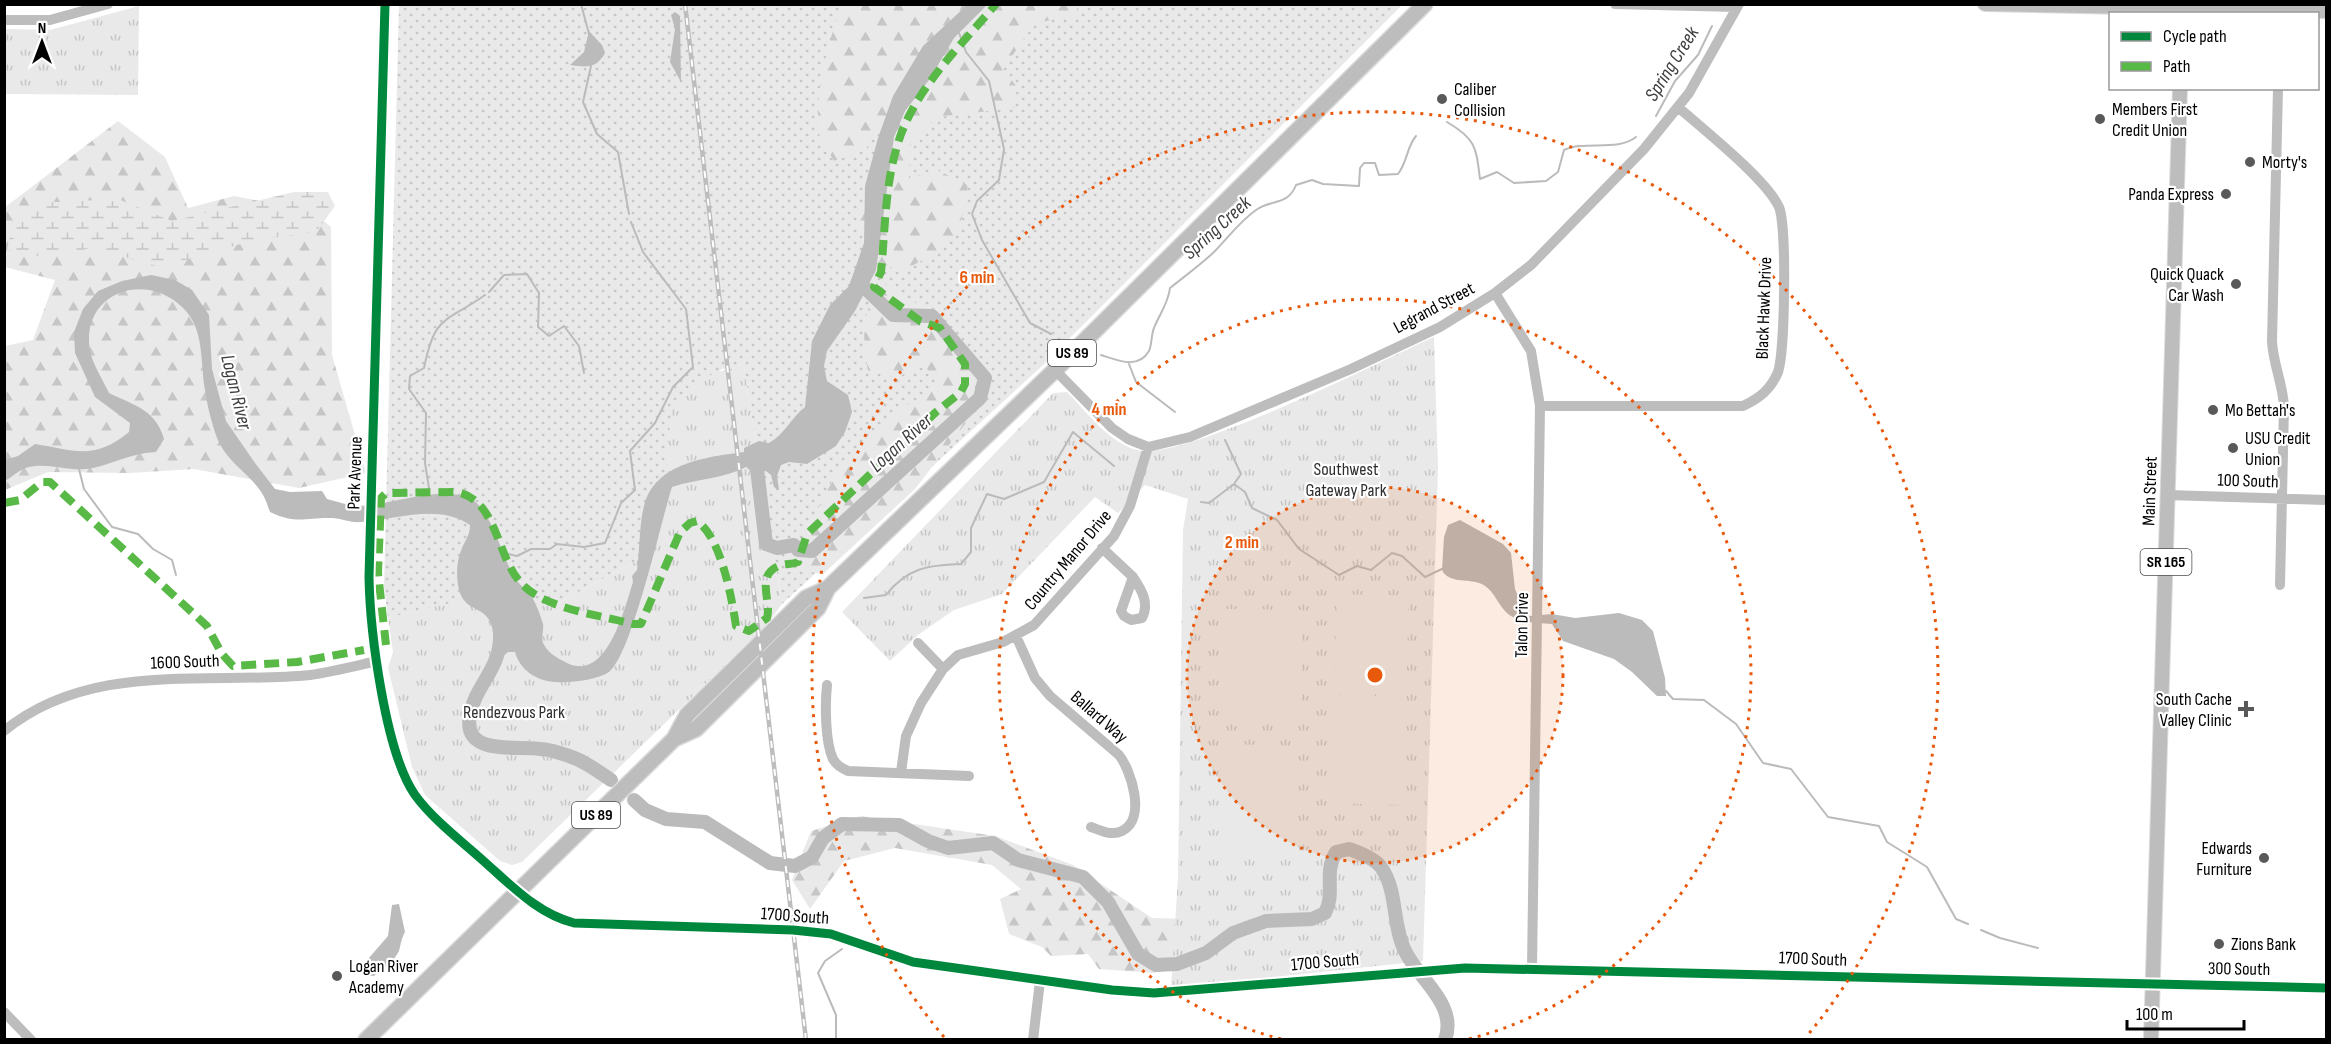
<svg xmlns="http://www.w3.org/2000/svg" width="2331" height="1044" viewBox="0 0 2331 1044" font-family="'Sofia Sans Condensed',sans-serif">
  <defs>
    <pattern id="grass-dots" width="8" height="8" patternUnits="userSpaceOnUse" patternTransform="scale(1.5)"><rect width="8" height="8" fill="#e9e9e9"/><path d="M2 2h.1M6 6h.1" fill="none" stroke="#c6c6c6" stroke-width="1.8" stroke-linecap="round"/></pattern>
    <pattern id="forest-firs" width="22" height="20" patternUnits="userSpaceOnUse" patternTransform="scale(1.5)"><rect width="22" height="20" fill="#e9e9e9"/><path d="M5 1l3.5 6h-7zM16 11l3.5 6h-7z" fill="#c6c6c6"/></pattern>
    <pattern id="wetland-marsh" width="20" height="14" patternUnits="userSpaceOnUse" patternTransform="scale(1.5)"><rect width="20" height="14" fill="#e9e9e9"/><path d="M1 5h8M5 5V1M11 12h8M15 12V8" fill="none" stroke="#c6c6c6"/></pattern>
    <pattern id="park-tufts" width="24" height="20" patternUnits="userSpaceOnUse" patternTransform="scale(1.5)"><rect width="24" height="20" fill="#e9e9e9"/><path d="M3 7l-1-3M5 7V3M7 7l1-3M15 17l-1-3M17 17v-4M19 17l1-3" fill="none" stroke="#c6c6c6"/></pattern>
  </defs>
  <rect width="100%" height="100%" fill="#fff"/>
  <path fill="url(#grass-dots)" d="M399 5H1402L1042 366 782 604 744 368 721 369 669 487 659 519 638 560 551 607 505 591 388 618 384 586Z"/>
  <path fill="url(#forest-firs)" d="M843 5H1079L1074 16 1035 23 1003 69 1017 87 1014 108 938 117 911 140 909 179 935 169 968 185C961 241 950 247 901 271L876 262 873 248 858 232V212L880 202 890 148 883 119 866 149 834 161C830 153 822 144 820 137 812 105 829 33 843 5Z
    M118 121 165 157 188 208 234 196 312 211 331 227 332 355 366 473 299 488 194 469 130 473 48 472 5 490V346L33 340 55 280 5 267 4 208Z
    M883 283 941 318 977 362 972 415 915 489 823 574 804 571 798 546 841 464 900 410 939 385 924 365 897 377 868 372C863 336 859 314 883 283Z
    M860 816 995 836 1073 865 1152 918 1232 920 1155 973 1099 969 1088 954 1051 956 1042 947 1009 934 1000 899 1021 889 992 865 895 848 844 861 810 909 792 880 811 831Z"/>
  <path fill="url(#wetland-marsh)" d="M294 192H328L335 206 316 232 251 241 161 267 91 248 48 258 7 250 13 222 37 203 118 199 172 221Z"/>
  <path fill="url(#park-tufts)" d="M139 6 138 95 5 94V29L50 30Z
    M1434 337 1438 468 1423 961 1171 988 1178 878 1183 530 1188 499 1145 485 1118 513 1095 497 1002 594 954 610 918 635 890 661 842 612 1053 393 1067 392C1087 412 1109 443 1137 450 1182 462 1383 360 1434 337Z
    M744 367 782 604 768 623 522 862 512 865 500 861 425 795 412 767 388 668 393 652 388 618 505 590 551 607 638 560 659 519 669 487 667 448 673 402C699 381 710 370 744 367Z"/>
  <path fill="#e9e9e9" d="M1337 594 1409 596 1406 689 1334 687Z
    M1223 609 1302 610 1301 721 1222 720Z
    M1334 695 1407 697 1404 805 1331 803Z
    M1222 744 1297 746 1294 854 1219 852Z"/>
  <path fill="#bbb" d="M967 5H987L954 38 929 80 905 111 894 137 876 270 855 311 827 351 824 366 827 381 848 395 852 412 845 432 836 446 807 464 789 462 781 465 777 476 779 490 774 487 771 475 766 471 754 473 746 467C723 479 696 479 672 487 661 521 632 654 609 672 597 680 571 683 556 682 536 681 520 670 515 652H508L502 657 493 653C493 642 495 626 487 617 479 607 466 609 460 593 456 582 456 562 461 551 464 541 470 537 470 525 437 503 397 520 361 522 352 523 343 519 333 518 306 517 297 525 270 512 268 507 266 500 263 495 252 475 227 463 217 438 212 424 207 405 205 390 200 362 205 329 183 308 145 270 80 293 90 351 93 365 103 380 109 393 134 405 156 410 164 439L156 452C132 453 115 463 93 468 71 473 50 462 29 467 20 469 12 477 5 481V460L18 456 35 444C74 450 94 461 129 432L130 423 95 397 75 353 74 332 83 309 98 291 122 281 151 275 175 280 192 290 209 315 212 369 226 421 255 463 275 489 290 492 322 491 327 499C336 501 348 506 358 506 389 506 443 484 471 499 492 510 502 558 515 578 520 586 529 591 533 599 537 606 541 617 543 624 544 630 541 637 543 643 548 653 557 658 567 663 607 683 625 607 633 582L632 576 637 570C640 549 639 526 644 506 655 462 708 457 744 452V448L759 441 769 443C785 434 790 419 805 407L812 341 830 305 849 286 864 243 865 186 878 138 893 96 923 46Z
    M675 12 680 16 681 82 670 62 675 29 671 15Z
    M589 31 602 45 605 53C596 69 587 67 570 65L584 52Z
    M1460 520 1503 544 1511 553 1515 589 1525 613 1530 616 1552 614 1575 618 1619 613 1642 620 1653 631 1665 678 1666 696H1657L1632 672 1614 659 1563 641 1552 624C1539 623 1522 623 1511 616 1497 607 1495 588 1479 583 1467 579 1448 583 1442 570L1444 537 1448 525Z
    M399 904 405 932C401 939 401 944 399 951 394 961 383 969 374 976L364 975 362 966 388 936 392 905Z"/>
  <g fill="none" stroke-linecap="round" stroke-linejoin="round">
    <path stroke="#bbb" stroke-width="2" d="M581 4 589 34
      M958 30 966 52 989 81 1004 149 999 180 977 201 972 214 982 240 1030 323 1051 334
      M591 66 583 102 597 134 618 152 629 214
      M1656 116 1675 81 1698 55 1712 26
      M1447 122C1476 139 1476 147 1480 179L1497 172 1514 183 1546 181 1558 172 1564 150C1586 140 1617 152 1636 137
      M489 292 504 275 527 274 539 293 538 327 549 336 564 326 579 346 584 373
      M1101 355C1117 360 1138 370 1149 351 1152 345 1151 335 1154 328 1160 313 1168 304 1170 288 1185 276 1200 265 1213 253 1228 238 1239 222 1256 210 1271 199 1288 206 1296 185L1312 180 1323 184 1359 186 1360 168 1364 163H1375L1379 175 1398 174C1408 161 1406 148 1416 136
      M1129 364 1136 382 1175 412
      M1225 440 1241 474 1234 484 1245 492 1252 508 1277 520 1299 549 1339 575 1357 566 1371 570 1392 553 1402 556 1425 577 1444 568
      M79 469 84 489 112 527 138 534 153 549 172 560 176 575
      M429 488 425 463 426 413 409 389 410 376 424 368C435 314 444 324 485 295
      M1201 502 1209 503 1234 484
      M503 553 517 556 531 549H550L557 544 584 547 605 543 621 503 635 490 630 451 655 423 673 387 693 367 686 309 643 252 631 222
      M864 598 886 595C907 568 928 565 961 564L971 552V528L987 494 1004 499 1044 482 1073 432 1114 466
      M1666 691 1673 699 1704 700 1736 724 1763 763 1791 769 1828 817 1879 826 1887 842 1927 867 1956 919 1968 924
      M1981 930 2000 938 2038 948
      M836 1040V1015L818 973 825 961 842 949"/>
    <path stroke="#bbb" stroke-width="14" d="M751 459 757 469 766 544 777 548 794 545 798 550 812 551 980 398 985 378 932 316 893 315 859 282
      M500 639C499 670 474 688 470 715 462 757 517 745 540 749 548 749 556 752 563 754 581 759 595 769 611 780
      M634 800 645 810 666 819 705 822 770 863 795 866 812 857 823 838 842 824 899 825 928 841 948 848 993 843 1018 860 1083 877 1108 902 1138 954 1156 965 1177 964 1206 953 1233 933 1266 921 1312 919 1325 913C1336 892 1323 874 1336 852L1349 849C1360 853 1374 858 1381 867 1398 891 1392 925 1405 951 1419 980 1458 1004 1445 1040"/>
    <g stroke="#dbdbdb" stroke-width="16">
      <path id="major" d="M1985 4 2326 11
        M2151 1040 2180 88"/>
    </g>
    <g stroke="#dbdbdb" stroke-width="18">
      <path id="highway" d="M674 739 696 729 818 608 828 588 1055 370 1425 4
        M366 1040 674 739 687 715 806 598 828 588"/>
    </g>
    <path stroke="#bdbdbd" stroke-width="10" d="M385 4 369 577C370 631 385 752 415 795 434 821 464 843 488 865 514 888 539 914 574 923L793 930 831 934 913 962 1112 990 1154 993 1465 968 2326 988
      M1615 4 1737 7
      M4 20H50L108 4
      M2278 88 2272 341C2273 364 2283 384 2284 407L2280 585
      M1495 293 1531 351 1540 406 1532 968
      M1055 370 1112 428 1128 439 1148 447 1190 437 1351 369 1440 327 1495 293 1531 265 1644 149 1689 93 1739 4
      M1540 406H1743C1760 398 1771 389 1778 372 1785 352 1787 226 1779 207 1766 179 1704 130 1678 107
      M2168 495 2326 500
      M1102 548 1133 577 1121 611 1124 616 1131 620 1142 618C1150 603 1141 589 1133 577
      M1016 636 1035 678 1050 696 1119 755C1131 770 1147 819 1122 831 1112 836 1101 831 1091 827
      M918 643 943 669
      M827 685C825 704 825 742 833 759 837 766 842 768 848 771L969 776
      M4 731C91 660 207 685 310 675 332 672 355 666 377 661
      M901 772 906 736 921 703 943 669 958 655 1003 642 1034 625 1114 536 1130 506 1148 447
      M4 1012 31 1040
      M1033 1040 1040 981"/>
    <use href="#major" stroke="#bdbdbd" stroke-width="14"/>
    <use href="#highway" stroke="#bdbdbd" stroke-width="15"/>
    <g stroke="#bdbdbd" stroke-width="4.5">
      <path id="rail" d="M685 4 806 1040"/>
    </g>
    <use href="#rail" stroke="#fff" stroke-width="2" stroke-dasharray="7" stroke-linecap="butt"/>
    <path stroke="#58b947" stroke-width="8" stroke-dasharray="15 8" stroke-linecap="butt" d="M4 503 20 500 42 482H50L207 626 222 654 233 666 297 662 364 650
      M386 645 378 573 381 498 386 493 457 492C498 501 496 556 521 583 544 609 600 615 633 624H641L680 532 690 523 697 521C721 537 732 599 736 626L749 631 767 618C772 601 755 575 779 566 785 563 792 565 798 562L807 534 936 412 961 392 965 384V364L940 328 920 321 874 287 881 272C885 232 885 188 896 150 911 92 959 48 996 4"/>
    <g stroke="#fff" stroke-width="13">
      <path id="cycleway" d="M385 4 369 577C370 631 385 752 415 795 434 821 464 843 488 865 514 888 539 914 574 923L793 930 831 934 913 962 1112 990 1154 993 1465 968 2326 988"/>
    </g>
    <use href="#cycleway" stroke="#00873e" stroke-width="9"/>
  </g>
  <circle cx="1375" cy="675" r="188" fill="#e8590c" fill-opacity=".12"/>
  <g fill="none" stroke="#e8590c" stroke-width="3" stroke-dasharray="3 6">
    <circle cx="1375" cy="675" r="188"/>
    <path d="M1281 1039A376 376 0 1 1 1469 1039"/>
    <path d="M944 1037A563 563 0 1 1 1806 1037"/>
  </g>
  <g fill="#595959" stroke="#fff" stroke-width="2">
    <circle cx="1442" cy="99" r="6"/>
    <circle cx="2100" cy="119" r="6"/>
    <circle cx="2250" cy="162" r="6"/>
    <circle cx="2226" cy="194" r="6"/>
    <circle cx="2236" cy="284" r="6"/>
    <circle cx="2213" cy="410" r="6"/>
    <circle cx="2233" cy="448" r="6"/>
    <path d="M2243 700h6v6h6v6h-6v6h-6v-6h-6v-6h6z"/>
    <circle cx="2264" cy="858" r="6"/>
    <circle cx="2219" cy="944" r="6"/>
    <circle cx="337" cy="976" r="6"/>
  </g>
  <g text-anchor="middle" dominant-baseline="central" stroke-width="4.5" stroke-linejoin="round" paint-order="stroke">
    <g fill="#fff" stroke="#4c4c4c" stroke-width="1.5">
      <rect x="1048" y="340" width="48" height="26" rx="4.5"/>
      <rect x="2140.5" y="549" width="51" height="26" rx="4.5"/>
      <rect x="572" y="802" width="48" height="26" rx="4.5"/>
    </g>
    <g font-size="16" font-weight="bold" fill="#000">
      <text x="1072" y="353">US 89</text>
      <text x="2166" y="562">SR 165</text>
      <text x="596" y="815">US 89</text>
    </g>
    <g font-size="18" fill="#000" stroke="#fff" text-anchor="start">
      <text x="1454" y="89">Caliber<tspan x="1454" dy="21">Collision</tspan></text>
      <text x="2112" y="109">Members First<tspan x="2112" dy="21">Credit Union</tspan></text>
      <text x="2262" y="162">Morty's</text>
      <text x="2214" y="194" text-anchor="end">Panda Express</text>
      <text x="2224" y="274" text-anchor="end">Quick Quack<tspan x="2224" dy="21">Car Wash</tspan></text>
      <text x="2225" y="410">Mo Bettah's</text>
      <text x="2245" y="438">USU Credit<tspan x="2245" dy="21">Union</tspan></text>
      <text x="2232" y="699" text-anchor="end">South Cache<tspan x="2232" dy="21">Valley Clinic</tspan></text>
      <text x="2252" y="848" text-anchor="end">Edwards<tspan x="2252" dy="21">Furniture</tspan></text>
      <text x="2231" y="944">Zions Bank</text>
      <text x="349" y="966">Logan River<tspan x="349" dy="21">Academy</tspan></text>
    </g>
    <g font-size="18" fill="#000" stroke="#fff">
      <text transform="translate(1434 308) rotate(-28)">Legrand Street</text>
      <text transform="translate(1764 308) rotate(-88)">Black Hawk Drive</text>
      <text transform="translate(355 473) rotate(-88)">Park Avenue</text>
      <text transform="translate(2248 481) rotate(2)">100 South</text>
      <text transform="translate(2150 491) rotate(-88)">Main Street</text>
      <text transform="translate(1068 560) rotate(-50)">Country Manor Drive</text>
      <text transform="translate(1522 625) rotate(-89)">Talon Drive</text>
      <text transform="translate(185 662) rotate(-2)">1600 South</text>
      <text transform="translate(1099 717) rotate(41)">Ballard Way</text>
      <text transform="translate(795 916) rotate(4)">1700 South</text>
      <text transform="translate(1813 959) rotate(2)">1700 South</text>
      <text transform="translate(1325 962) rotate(-5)">1700 South</text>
      <text transform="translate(2239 969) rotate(1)">300 South</text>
    </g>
    <g font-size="18" fill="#2e2e2e" stroke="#fff">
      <text x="1346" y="469">Southwest<tspan x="1346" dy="21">Gateway Park</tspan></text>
      <text x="514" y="712">Rendezvous Park</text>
    </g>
    <g font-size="20" font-style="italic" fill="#3f3f3f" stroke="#fff">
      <text transform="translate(1672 64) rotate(-58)">Spring Creek</text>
      <text transform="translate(1217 228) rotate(-42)">Spring Creek</text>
      <text transform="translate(236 392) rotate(76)">Logan River</text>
      <text transform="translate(901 443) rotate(-42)">Logan River</text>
    </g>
  </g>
  <circle cx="1375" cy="675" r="9" fill="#e8590c" stroke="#fff" stroke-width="3"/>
  <g font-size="18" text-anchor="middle" font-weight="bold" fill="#e8590c" stroke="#fff" stroke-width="4.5" stroke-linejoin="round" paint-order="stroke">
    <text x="977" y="283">6 min</text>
    <text x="1109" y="415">4 min</text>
    <text x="1242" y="548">2 min</text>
  </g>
  <rect width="2331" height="1044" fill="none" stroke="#000000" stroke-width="12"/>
  <rect x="2109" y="12" width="210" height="78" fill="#ffffff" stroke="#999999" stroke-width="1.5"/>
  <rect x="2121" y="32" width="30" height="9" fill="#00873e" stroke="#999999" stroke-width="1.5"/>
  <text x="2163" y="42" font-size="18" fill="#000000">Cycle path</text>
  <rect x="2121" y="62" width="30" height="9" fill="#58b947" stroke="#999999" stroke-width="1.5"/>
  <text x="2163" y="72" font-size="18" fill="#000000">Path</text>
  <g transform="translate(42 42)" stroke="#ffffff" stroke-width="4.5" paint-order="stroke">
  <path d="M0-4.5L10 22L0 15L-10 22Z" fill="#000000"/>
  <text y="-9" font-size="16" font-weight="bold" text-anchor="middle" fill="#000000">N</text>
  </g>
  <path d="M2127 1020v9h117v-9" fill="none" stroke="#000000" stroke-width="3"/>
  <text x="2136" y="1020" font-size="18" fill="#000000" stroke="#ffffff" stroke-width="4.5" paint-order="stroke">100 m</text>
</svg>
